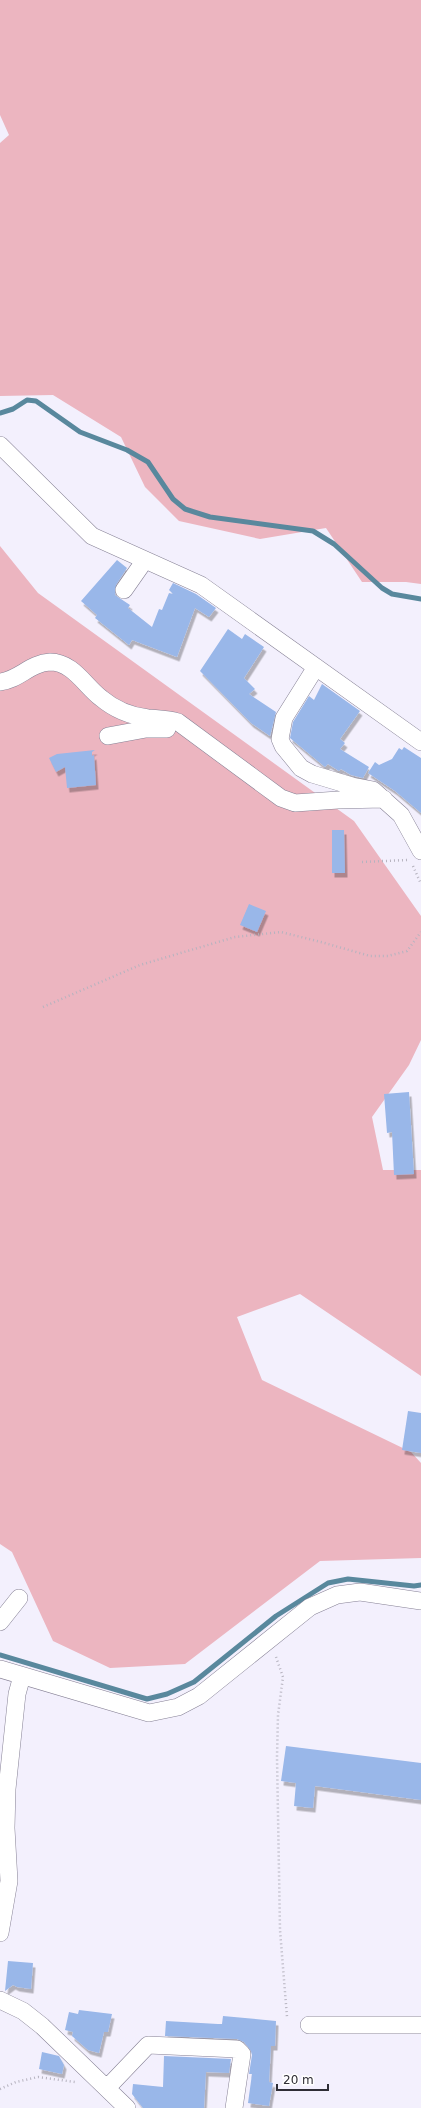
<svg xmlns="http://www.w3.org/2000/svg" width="421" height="2108" viewBox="0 0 421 2108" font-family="'DejaVu Sans',sans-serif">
  <defs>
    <filter id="shadow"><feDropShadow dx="2.5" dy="4.5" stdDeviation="0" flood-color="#0004"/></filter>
  </defs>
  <rect width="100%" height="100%" fill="#f3f0fd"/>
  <path fill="#ecb5c0" d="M0 0H421V584L406 582H362L326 528 260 539 179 521 145 487 121 437 53 395 0 396V143L9 135 0 115Z
    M0 546 38 593 354 821 421 916V1040L409 1065 372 1117 383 1170H421V1376L300 1294 237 1317 262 1380 411 1452 421 1463V1558L320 1561 185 1664 110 1668 53 1641 12 1552 0 1544Z"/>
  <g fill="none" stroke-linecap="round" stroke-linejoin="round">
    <path stroke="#59889d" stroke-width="5" d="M0 413 13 409 27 400 36 401 80 432 127 450 148 462 173 499 185 509 210 517 313 531 334 544 382 588 392 594 421 599
      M0 1655 147 1699 167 1694 194 1682 276 1616 328 1583 348 1579 414 1586 421 1585"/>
  </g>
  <path fill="#99b7e9" filter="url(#shadow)" d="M117 560 127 568 116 585 115 595 130 605 128 608 152 627 159 609 162 610 169 593 173 594 169 590 173 583 196 594 216 608 209 617 195 608 177 657 132 640 129 645 95 618 97 615 81 601Z
    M228 629 242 639 245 634 264 647 244 678 255 689 249 694 276 712 270 736 251 723 200 671Z
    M322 684 360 711 340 739 345 743 340 749 369 767 363 778 351 775 341 769 339 771 328 764 325 767 290 738 293 722 309 696 314 700Z
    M404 747 421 758V813L395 791 368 773 375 762 379 765 392 759 399 748 402 750Z
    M95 750 92 752V756L94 755 96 785 67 788 65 767 56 772 49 758 57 754Z
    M332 830H344L345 873H332Z
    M249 904 266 911 257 932 240 925Z
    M409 1092 414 1174 394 1175 392 1132 387 1133 384 1094Z
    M408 1411 421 1413V1453L402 1450Z
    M286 1746 421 1763V1800L315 1786 313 1808 294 1806 296 1783 281 1781Z
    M8 1961 33 1963 31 1989 17 1987 13 1985 5 1991Z
    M79 2010 112 2014 108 2032H104L99 2053 88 2050 72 2036 73 2032 65 2030 69 2012 78 2014Z
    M223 2016 276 2021 275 2046H271L269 2082 273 2083 269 2106 248 2103 252 2074H249L252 2055 251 2051 244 2042 237 2039 165 2036 166 2021 218 2024H222Z
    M42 2052 59 2056 64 2065 62 2074 39 2069Z
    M164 2056 231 2059 229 2073 206 2072 204 2108H143L132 2094 133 2084 163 2087Z"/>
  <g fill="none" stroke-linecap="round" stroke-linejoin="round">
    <g stroke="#868195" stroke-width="18">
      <path id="minor" d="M0 445 92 536 201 585 421 742
        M124 590 145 560
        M316 667 284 718 280 739 283 746 301 768 312 774 352 786 373 790 401 815 421 851
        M0 682C19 680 30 663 50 662 73 662 85 686 101 698 114 709 131 716 148 718 159 719 168 719 178 722L281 798 295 803 338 800 384 799
        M108 736 146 729H167
        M0 1622 19 1598
        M0 1669 149 1713 178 1707 199 1696 310 1607 337 1595 360 1592 421 1601
        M0 1933 9 1881 6 1828 7 1789 17 1694 22 1676
        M0 2000 23 2011 42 2026 127 2108
        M309 2025H421
        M107 2088 148 2045 237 2049 242 2054 234 2108"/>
    </g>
    <path stroke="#b6b3bf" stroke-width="2.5" stroke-dasharray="1 3" stroke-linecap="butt" d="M362 862 407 860
      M413 866 421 884
      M43 1007 140 965 235 937 281 932 321 942 370 956H388L407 951 421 932
      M276 1657 283 1677 278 1715 277 1757 280 1930 287 2017
      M0 2089 16 2082 38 2077 75 2082"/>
    <use href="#minor" stroke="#fff" stroke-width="17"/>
  </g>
  <path d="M277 2084v6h51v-6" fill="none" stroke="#2e2d35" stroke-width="2"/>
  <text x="283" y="2084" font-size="12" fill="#2e2d35" stroke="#ffffff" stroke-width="3" paint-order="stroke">20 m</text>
</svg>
